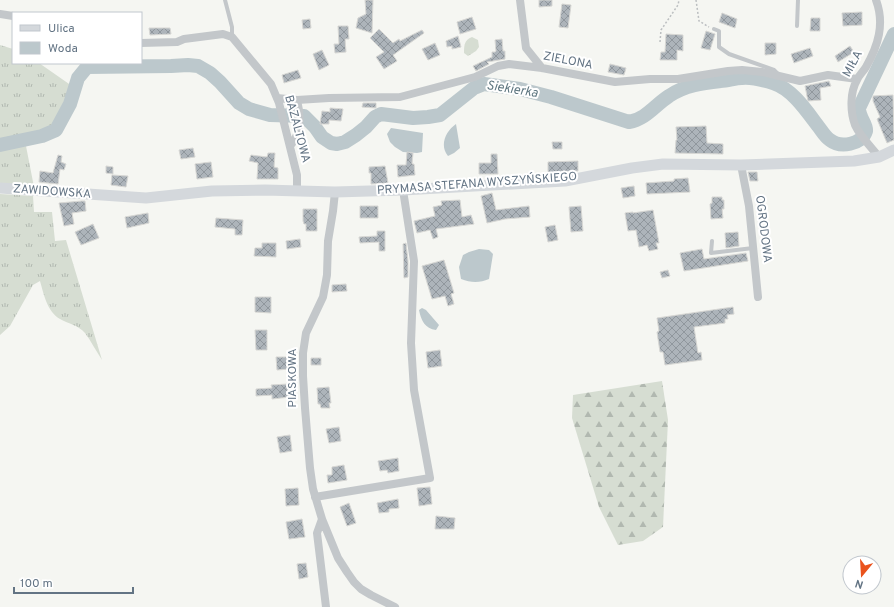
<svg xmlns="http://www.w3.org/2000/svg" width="894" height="607" viewBox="0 0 894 607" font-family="Overpass,sans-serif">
  <defs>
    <pattern id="grass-tufts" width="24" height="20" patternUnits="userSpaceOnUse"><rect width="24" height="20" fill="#d6ddd2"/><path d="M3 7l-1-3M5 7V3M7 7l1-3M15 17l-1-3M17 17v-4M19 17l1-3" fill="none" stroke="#b1b8b0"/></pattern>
    <pattern id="forest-firs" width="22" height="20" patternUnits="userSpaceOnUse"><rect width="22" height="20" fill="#d6ddd2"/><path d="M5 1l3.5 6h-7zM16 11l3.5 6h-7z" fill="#b1b8b0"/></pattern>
    <pattern id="building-cross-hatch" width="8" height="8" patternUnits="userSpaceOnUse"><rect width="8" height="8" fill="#adb4ba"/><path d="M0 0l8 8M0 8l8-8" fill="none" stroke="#90979d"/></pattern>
  </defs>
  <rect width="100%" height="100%" fill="#f5f6f2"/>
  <path fill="url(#grass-tufts)" d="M472 37 478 40 479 47 476 51 468 56 464 53C464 46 464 40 472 37Z
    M0 45 13 49V63H39L72 86C68 98 62 120 52 128 41 135 13 137 0 140Z
    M26 146 34 187 0 184V150Z
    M0 194 33 196 34 212H52L55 241 66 240 102 360C96 351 91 341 85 333 78 325 69 324 60 319 47 311 44 295 40 281L33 285 10 326 0 335Z"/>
  <path fill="url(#forest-firs)" d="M662 381 668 420 663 527 643 541 618 545 599 507 572 418 573 395Z"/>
  <path fill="#bcc8cc" d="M456 124 460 148 454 153 448 156C439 145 446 131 456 124Z
    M391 128 423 133 422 152 417 153 403 152 395 147 390 142 387 134Z
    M479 249 489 250 493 254 489 279C480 283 471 283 461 279L459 267 463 255 469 252Z
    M422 308 426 310 439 325 436 330C425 329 421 320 419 310Z"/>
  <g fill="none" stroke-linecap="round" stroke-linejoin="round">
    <path stroke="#bcc8cc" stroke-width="14" d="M0 145 42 136 56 130 70 104 78 78 87 67 171 66 188 65 198 66 210 73 220 82 239 103 249 109 270 115 304 116 315 127 322 137 331 143 337 144 345 142 356 135 366 127 375 117 381 114 413 118 428 117 440 115 474 88 484 84 520 89 551 97 629 122C646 119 655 105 669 96 685 85 703 83 721 81 728 81 735 78 742 78 752 77 763 80 773 83 792 89 806 110 818 126 822 131 825 137 830 140 840 148 862 145 866 131 867 124 859 118 859 108L894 34"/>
  </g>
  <path fill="url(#building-cross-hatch)" stroke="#d7d7d4" d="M365 0H373L372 33 356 28 358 18 366 14Z
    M539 0H552V6L539 7Z
    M562 4 571 5 568 28 559 27Z
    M862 12V25L843 26 842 13Z
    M722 13 737 19 735 28 719 22Z
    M472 17 476 29 460 34 457 22Z
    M811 18H820V31H810Z
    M310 19 311 28 303 29 302 20Z
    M338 26H348L349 39H345L346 52 335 53 334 44H339Z
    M149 28H170L171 34 150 35Z
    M379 29 393 43 399 39 400 41 422 30 424 33 393 55 397 61 384 69 376 57 384 52 370 38Z
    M706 31 715 34 710 50 701 48Z
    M666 34 683 35V51L677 50V60H660L661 52H665Z
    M458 36 461 47 452 49V46L447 47 446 41Z
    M502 39 503 51H505V59L487 62 489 64 476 71 473 66 492 57V52H495L496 51 495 40Z
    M435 43 440 55 428 60 422 49Z
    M765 43H776V54L765 55Z
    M850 46 854 52 838 62 835 56Z
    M810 48 813 56 794 63 791 54Z
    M322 50 329 65 319 70 313 54Z
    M610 64 626 68 624 75 608 72Z
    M298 70 301 78 284 83 282 75Z
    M829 81 831 86 820 88 821 100 808 101 805 86Z
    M893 95 894 140 887 143 877 119 880 117 873 101V96Z
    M363 103H376V108L362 107Z
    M330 108 343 109 341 121 329 120V124H320L322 111 330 112Z
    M706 126 707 143 723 144V154L675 153 676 140H677L676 127Z
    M552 142H562V149H553Z
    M193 148 195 157 181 159 179 150Z
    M407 152 413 153 412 164H414L415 175 398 177 397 165H406Z
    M268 153H275L274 167 278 168V179H257L258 163 249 161 251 155 267 157Z
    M491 154H497L498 174H479V163H491Z
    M58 155 62 156 61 162 66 164 64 170 60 169 58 184 39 182 40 171 53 173Z
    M578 161V171L559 172V174L548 175V162Z
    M211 162 213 177 197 179 195 164Z
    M106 166 113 167V174L106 173Z
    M385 166 388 183 371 184V173H369V167Z
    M748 172H757L758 181H750Z
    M112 175 128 176 126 187 111 185Z
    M688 178 690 192 647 194 646 183 674 181V179Z
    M634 186 635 196 623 198 621 188Z
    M492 193 496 210 529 206 530 217 505 219 487 223 481 196Z
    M712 197H722V200H724V209H722L723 218 711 219 710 204 712 203Z
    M460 200 462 217 471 215 474 224 436 229 438 237 433 239 430 230 417 233 414 221 435 216 433 207 442 205 441 201Z
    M82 201H85L86 211 72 213 74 224 64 226 59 203Z
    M360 206H378V218H360Z
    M581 206 583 231 571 232 569 207Z
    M303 209H317V231H306V224H304L303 221Z
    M653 210 659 243H656L658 249 649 251 647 245 639 247 636 230 628 231 625 213 633 212V213Z
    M148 213 149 223 127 228 125 217Z
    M216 218 243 220 242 235H235V229L215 227Z
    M93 224 99 238 81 245 75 232Z
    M555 225 558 240 548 242 545 227Z
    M377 231H385V251H379V242L360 243 359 237 377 236Z
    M738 232 739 246 726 248 725 233Z
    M300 239 301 247 287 249 286 241Z
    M262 243H276V257L254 256 255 248H262Z
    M406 243 408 261V277L404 278 403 244Z
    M702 249 704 259 746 253 748 261 684 271 680 253Z
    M444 260 454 293 451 294 454 304 448 306 445 296 432 299 422 266Z
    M668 270 670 276 662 278 660 272Z
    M346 284 347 291 332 292V285Z
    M255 297H271V313L255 312Z
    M733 307 734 314 727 315 728 319H725V323L694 327 698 353 701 352 702 360 665 365 663 352H660L657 332 659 331 657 318Z
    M255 330H267V350H256Z
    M440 350 442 366 428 368 426 352Z
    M276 357H290V369L277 370Z
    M311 358H321V365H311Z
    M288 384V391H290V397L272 399V395L256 396V389L272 388 271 385Z
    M329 387 331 403H329L330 408H321L320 404H318L317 388Z
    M339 427 341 441 329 443 326 429Z
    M290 435 292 451 280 453 277 437Z
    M398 458 399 471 388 473 387 470 380 471 378 461Z
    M344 465 347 480 328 483 327 475H332V467Z
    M430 487 432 504 419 506 417 488Z
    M298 488 299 505 286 506 285 489Z
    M398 499 399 508 389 509V512L379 513 377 503Z
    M349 503 356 523 347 526 340 507Z
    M436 516 455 518 454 529H435Z
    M302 519 305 537 289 539 286 522Z
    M306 563 308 577 299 579 297 564Z"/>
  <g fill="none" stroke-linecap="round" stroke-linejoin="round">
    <path stroke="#bcbfc1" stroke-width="1.5" stroke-dasharray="2 2" stroke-linecap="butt" d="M696 0 699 21 709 27
      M660 42 661 30 678 5 679 0"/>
    <path stroke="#c3c7ca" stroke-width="4" d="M225 0 232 27V37
      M797 26 798 0
      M714 29 719 31V47L729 54 774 70 779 75
      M712 241 711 253 753 248"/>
    <path stroke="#c3c7ca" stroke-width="8" d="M520 0 526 48 542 68
      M876 0C885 24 878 46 866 67 863 72 859 75 857 80 850 92 850 111 855 125 860 136 871 147 879 157
      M0 14 13 16
      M141 43 177 42 184 39 223 34 232 37 271 84 279 103 297 175V190
      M277 98 297 100 329 98 400 97 475 77 498 66 509 64 542 68 615 82 650 79H678L728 71 742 70 762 72 800 81 828 75 857 79
      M290 146C301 134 301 116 297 100
      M741 165 749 206 758 297
      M335 192 333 211 328 241 327 275 323 297 306 333 303 353V376L305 408 310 468 313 489 322 519 338 558 347 572 354 582 361 589 371 595 395 607
      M315 497 430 478 414 390 411 343 414 261 403 190
      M322 519 317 533 326 607"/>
    <path stroke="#d4d8dc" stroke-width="11" d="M0 188 146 198 212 191 265 190 335 192 403 190 565 181 632 168 663 164 741 165 854 161 879 157 894 150"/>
  </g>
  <g text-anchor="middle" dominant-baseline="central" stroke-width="4" stroke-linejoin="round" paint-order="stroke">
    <g font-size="12" fill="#637484" stroke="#fff">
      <text transform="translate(568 61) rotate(11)">ZIELONA</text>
      <text transform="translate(853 64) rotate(-62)">MIŁA</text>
      <text transform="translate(297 129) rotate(75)">BAZALTOWA</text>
      <text transform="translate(477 184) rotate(-4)">PRYMASA STEFANA WYSZYŃSKIEGO</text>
      <text transform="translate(52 192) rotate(4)">ZAWIDOWSKA</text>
      <text transform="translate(763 229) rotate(83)">OGRODOWA</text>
      <text transform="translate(293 378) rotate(-90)">PIASKOWA</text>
    </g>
    <g font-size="13" font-style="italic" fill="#5f7781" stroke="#fff">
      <text transform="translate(512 90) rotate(9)">Siekierka</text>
    </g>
  </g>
  <rect x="12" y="12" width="130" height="52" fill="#ffffff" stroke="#c1c7ce"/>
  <rect x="20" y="25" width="20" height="6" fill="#d4d8dc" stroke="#c1c7ce"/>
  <text x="48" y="32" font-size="12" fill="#637484">Ulica</text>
  <rect x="20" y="42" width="20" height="12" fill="#bcc8cc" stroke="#c1c7ce"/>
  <text x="48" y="52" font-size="12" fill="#637484">Woda</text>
  <g transform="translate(862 575) rotate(198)"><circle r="19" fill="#ffffff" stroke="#c1c7ce"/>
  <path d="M0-3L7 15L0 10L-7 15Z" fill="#ea531d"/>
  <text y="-6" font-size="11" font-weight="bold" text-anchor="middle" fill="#637484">N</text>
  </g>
  <path d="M14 587v6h119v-6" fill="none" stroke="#637484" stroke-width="2"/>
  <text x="20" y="587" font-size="12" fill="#637484" stroke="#ffffff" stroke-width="3" paint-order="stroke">100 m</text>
</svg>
